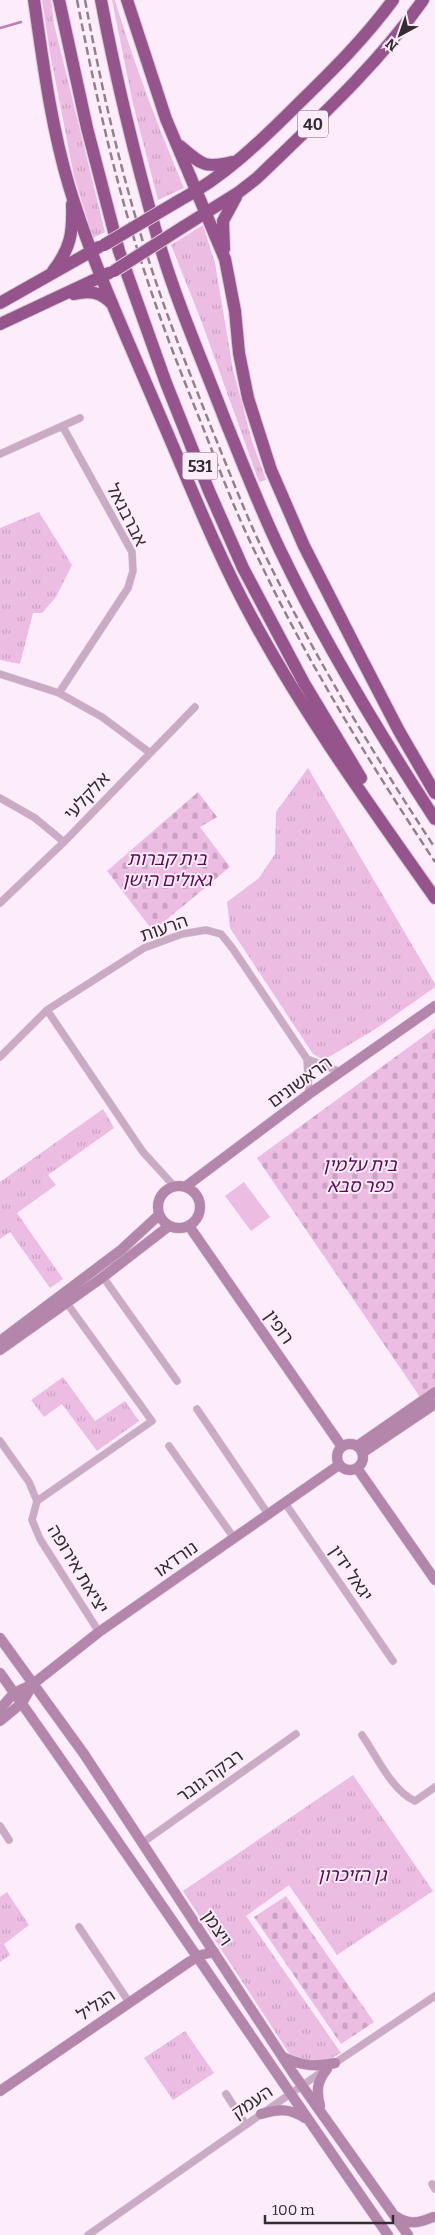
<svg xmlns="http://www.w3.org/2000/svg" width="435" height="2235" viewBox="0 0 435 2235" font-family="Bitter,'Noto Sans Hebrew',serif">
  <defs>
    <pattern id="grass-tufts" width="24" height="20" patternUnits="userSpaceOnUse" patternTransform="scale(1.25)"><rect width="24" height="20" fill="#ecbce3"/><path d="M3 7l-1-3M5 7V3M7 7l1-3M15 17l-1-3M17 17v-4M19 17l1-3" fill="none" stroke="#cba2c3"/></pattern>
    <pattern id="cemetery-stones" width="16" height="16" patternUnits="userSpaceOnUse" patternTransform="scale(1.25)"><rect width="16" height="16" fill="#ecbce3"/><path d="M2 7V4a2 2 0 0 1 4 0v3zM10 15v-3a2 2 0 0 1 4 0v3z" fill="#cba2c3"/></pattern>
  </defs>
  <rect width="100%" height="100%" fill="#fdedfa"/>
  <path fill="url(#grass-tufts)" d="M42 0H51L54 24 105 232 93 238 74 176 50 53Z
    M112 0H115C134 64 158 126 184 188L158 200 133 104Z
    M203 225 215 263 233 370 252 441 266 480 259 482 201 320 171 245Z
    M39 512 72 565 56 597 42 613H33L20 664 0 660V528Z
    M308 768 435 984V987L377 1028 324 1060 313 1054 230 928 227 902 259 878 275 854 276 812Z
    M103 1109 114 1128 48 1175 56 1185 17 1213 63 1279 50 1288 10 1232 0 1239V1182Z
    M63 1377 95 1421 125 1401 139 1421 97 1451 62 1404 44 1417 31 1400Z
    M353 1775 433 1891 337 1955 289 1885 246 1916 341 2053 322 2063 291 2056 183 1891Z
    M7 1892 29 1925 4 1944 10 1955 0 1962V1897Z
    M185 2031 214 2073 173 2100 144 2058Z"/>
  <path fill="url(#cemetery-stones)" d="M198 792 217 817 200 827 230 867 153 931 107 871Z
    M435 1028V1387L420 1397 257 1158Z
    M286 1896 374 2022 341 2044 254 1917Z"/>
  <path fill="#ecbce3" d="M244 1182 270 1217 251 1231 225 1196Z"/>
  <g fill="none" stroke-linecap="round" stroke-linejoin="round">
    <path stroke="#c07db5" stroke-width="2.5" d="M0 28 21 22"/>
    <g stroke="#d9cad6" stroke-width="8">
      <path id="street" d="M0 454 80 418
        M0 674 59 693 102 717 149 752
        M59 693 128 588 133 571 132 552 63 427
        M0 798 35 818 64 842
        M0 903 64 842 195 707
        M47 1010 143 1152 174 1186
        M0 1057 47 1010 144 948 182 934 206 930 221 934 233 949 307 1059 309 1094
        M307 1059 341 1072
        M103 1277 177 1381
        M197 1409 268 1514
        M0 1441 29 1482 37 1501 32 1520 40 1539 99 1632
        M169 1446 234 1538
        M37 1501 152 1421 66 1302
        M285 1503 393 1661
        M362 1735C376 1755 392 1791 415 1801L435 1787
        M0 1826 9 1840
        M142 1843 296 1734
        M79 1927 129 2002
        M332 2065 435 1996
        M226 2094 246 2125
        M432 2184 435 2189
        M88 2235 323 2071"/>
    </g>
    <g stroke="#d9cad6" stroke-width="11">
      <path id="secondary" d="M158 1207a21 21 0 1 1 42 0a21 21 0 1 1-42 0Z
        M185 1187 309 1094 435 1006
        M189 1226 342 1447
        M0 1341 121 1250 159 1215
        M0 1350 103 1277 169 1226
        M337 1457a13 13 0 1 1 26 0a13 13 0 1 1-26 0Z
        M357 1446 435 1392
        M362 1453 435 1404
        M357 1468 435 1580
        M0 1638 84 1754 293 2073 408 2235
        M0 1673C132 1858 258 2048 388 2235
        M0 1709 14 1693 33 1684 99 1632 339 1465
        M0 1721 22 1703 33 1684
        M283 2057C302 2066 315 2067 335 2063
        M0 2091 189 1962 201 1955 214 1952
        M320 2106C316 2091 317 2081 327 2069
        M261 2114C279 2109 289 2108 305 2118
        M397 2217C409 2225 419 2223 433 2217"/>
    </g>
    <g stroke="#d9cad6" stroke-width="14">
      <path id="highway" d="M34 0C43 62 51 126 69 186 93 266 129 342 161 418 190 485 217 554 252 618 305 716 371 807 435 898
        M59 0 87 128 119 251 166 383 209 491 243 568 304 683 361 778
        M101 0C116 80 136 161 158 239 176 301 202 360 225 420 243 464 260 509 281 552 325 644 379 733 435 819
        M127 0 166 119 225 259 235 311 239 353 248 398 271 470 304 546 357 650 399 731 435 793
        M180 146C201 164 204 169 232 162
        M180 200C224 177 262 140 298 104 332 71 365 38 393 0
        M183 227 239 192 257 178C316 121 376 67 423 0
        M224 249 223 221 236 197
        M53 271C71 248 73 232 72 204
        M74 294C90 290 101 292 112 304
        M0 303 99 247
        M0 324 109 273"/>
    </g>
    <use href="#street" stroke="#caaac4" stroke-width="7"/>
    <use href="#secondary" stroke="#b486ac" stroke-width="10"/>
    <use href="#highway" stroke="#95558c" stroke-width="12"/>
    <path stroke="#8e838c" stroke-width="2.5" stroke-dasharray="8 4" stroke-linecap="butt" d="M77 0C96 97 118 195 150 288 166 336 185 383 204 430 221 474 238 518 259 560 309 665 371 765 435 862
      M85 0C103 97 126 195 158 288 174 335 193 381 211 427 229 471 246 516 267 559 316 659 374 755 435 848"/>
    <g stroke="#d9cad6" stroke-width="14" stroke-linecap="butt">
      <path id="highway-bridge" d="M104 245 180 200
        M114 271 183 227"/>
    </g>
    <use href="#highway-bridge" stroke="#95558c" stroke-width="12"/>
  </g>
  <g text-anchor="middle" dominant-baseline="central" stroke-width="4" stroke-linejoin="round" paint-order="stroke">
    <g fill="#fdedfa" stroke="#70666e" stroke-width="1">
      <rect x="298" y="110.5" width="30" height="27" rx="4"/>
      <rect x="182.5" y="452.5" width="35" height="27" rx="4"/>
    </g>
    <g font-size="16" font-weight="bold" fill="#332c32">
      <text x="313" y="124">40</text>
      <text x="200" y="466">531</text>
    </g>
    <g font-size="18" fill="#332c32" stroke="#fdedfa">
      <text transform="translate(127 515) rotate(63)">אברבנאל</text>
      <text transform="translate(87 796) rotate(-47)">אלקלעי</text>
      <text transform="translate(164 928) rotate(-19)">הרעות</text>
      <text transform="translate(300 1082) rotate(-36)">הראשונים</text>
      <text transform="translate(279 1327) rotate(55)">רופין</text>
      <text transform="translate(176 1559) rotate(-35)">נורדאו</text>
      <text transform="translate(78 1569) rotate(59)">יציאת אירופה</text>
      <text transform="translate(351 1573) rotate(56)">יגאל ידין</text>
      <text transform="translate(210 1776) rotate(-36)">רבקה גובר</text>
      <text transform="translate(217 1928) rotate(56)">ויצמן</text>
      <text transform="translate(96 2005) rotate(-34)">הגליל</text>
      <text transform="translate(252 2102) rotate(-34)">העמק</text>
    </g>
    <g font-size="18" font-style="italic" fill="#5e0956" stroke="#fdedfa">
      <text x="167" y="859">בית קברות<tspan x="167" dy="21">גאולים הישן</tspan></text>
      <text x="360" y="1165">בית עלמין<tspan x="360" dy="21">כפר סבא</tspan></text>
      <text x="352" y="1875">גן הזיכרון</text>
    </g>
  </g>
  <g transform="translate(400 35) rotate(220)" stroke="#fdedfa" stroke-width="4" paint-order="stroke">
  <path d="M0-4L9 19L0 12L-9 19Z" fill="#332c32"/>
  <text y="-8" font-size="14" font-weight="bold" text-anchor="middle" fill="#332c32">N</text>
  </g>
  <path d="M265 2215v8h128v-8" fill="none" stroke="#332c32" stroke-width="2.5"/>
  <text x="272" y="2215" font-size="15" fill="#332c32" stroke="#fdedfa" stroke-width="4" paint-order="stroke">100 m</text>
</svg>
